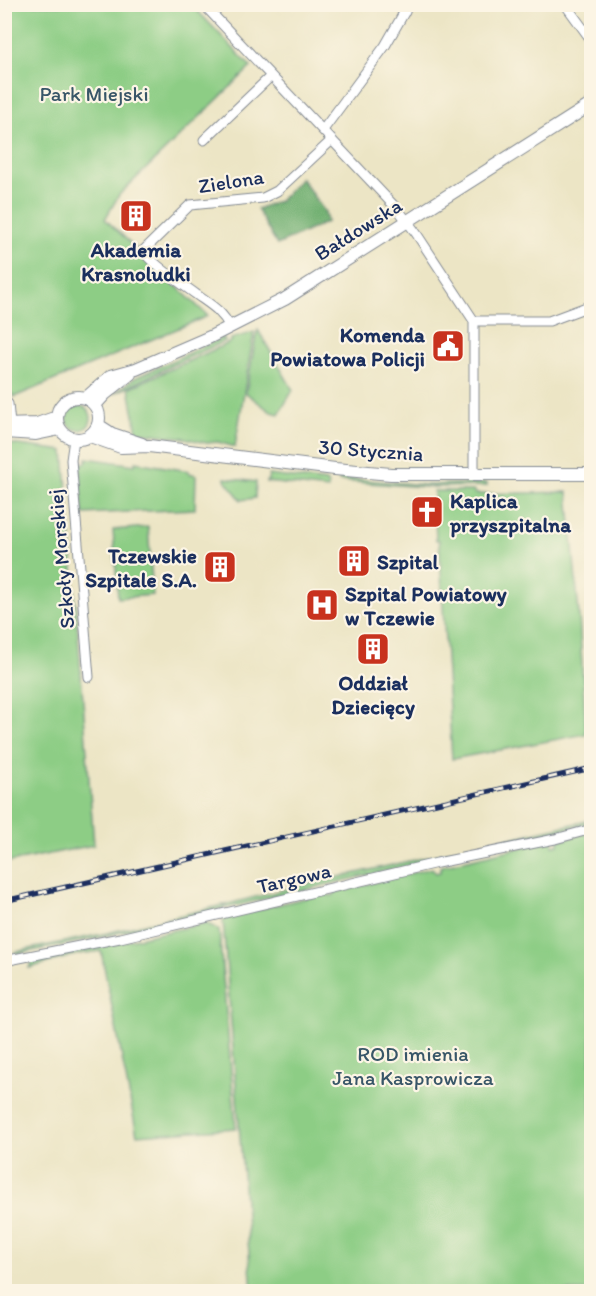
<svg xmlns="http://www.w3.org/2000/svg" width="596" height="1296" viewBox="0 0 596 1296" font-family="Itim,sans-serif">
  <rect width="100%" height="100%" fill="#fcf5e5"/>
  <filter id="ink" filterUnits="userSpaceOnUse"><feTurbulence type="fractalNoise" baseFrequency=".0167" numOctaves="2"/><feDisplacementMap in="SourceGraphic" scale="12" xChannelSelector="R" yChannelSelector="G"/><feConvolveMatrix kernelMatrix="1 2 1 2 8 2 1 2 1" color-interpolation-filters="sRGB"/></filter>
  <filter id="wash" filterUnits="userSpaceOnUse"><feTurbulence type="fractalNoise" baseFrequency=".008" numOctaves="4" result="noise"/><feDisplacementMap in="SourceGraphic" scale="24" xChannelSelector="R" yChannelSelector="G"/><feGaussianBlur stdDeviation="1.35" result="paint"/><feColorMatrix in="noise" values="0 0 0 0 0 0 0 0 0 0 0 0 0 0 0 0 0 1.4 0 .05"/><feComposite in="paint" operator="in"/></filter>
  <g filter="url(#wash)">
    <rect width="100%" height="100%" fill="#ece5c5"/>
    <path fill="#8dcd85" stroke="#547e72" stroke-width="1.5" d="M4 5H192L251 67 119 195 105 219 208 316 14 397 4 384Z
      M258 330 293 390 279 414 271 412 246 393 256 335Z
      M254 332 235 447 218 442 206 443 185 438 137 432 129 388 231 342V339Z
      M223 337 225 341 179 362 113 394 135 378Z
      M67 418a12 12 0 1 1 24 0a12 12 0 1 1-24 0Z
      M4 443 64 451 94 845 5 863Z
      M87 458 135 465V462L189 471V473L196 475 195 509 83 514 80 463H86Z
      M269 475 327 482 328 489 267 482Z
      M225 478 256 482 255 498 241 500 225 480Z
      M340 478 426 485 487 483V486L426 487 339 481Z
      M434 491H474L475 494 568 492 579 615 586 734 452 759 439 540H436Z
      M148 527 153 595 118 598 113 530Z
      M591 820V823L226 908 224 905 295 887Z
      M591 832V1291H252L223 920 227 919 229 916 327 893 330 896 334 895 335 892 432 868 436 873 440 872V867L442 866 553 840V845L559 844V840Z
      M223 905 224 908 92 939 17 954 15 952 107 933Z
      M206 923 219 930 236 1128 137 1135 101 951 79 954 29 968 31 963 34 961Z"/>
    <path fill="#72b072" stroke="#467068" stroke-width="1.5" d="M301 178 325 212 327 222 277 245 257 209 279 201Z"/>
  </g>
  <g filter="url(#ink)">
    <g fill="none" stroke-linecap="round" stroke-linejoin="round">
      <g stroke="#848a92" stroke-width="11">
        <path id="minor" d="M203 4 400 212 416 233 474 321V474
          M395 4 405 12
          M565 4 592 41
          M323 130 385 46 409 4
          M204 140 271 76
          M474 321H549L592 305
          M230 327C222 311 211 305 197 295 181 283 154 266 143 251L190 205 263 198 277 191 332 140
          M4 399 8 404 10 424
          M74 439 71 460 89 677
          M4 961 120 938 437 863 555 839 592 829"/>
      </g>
      <g stroke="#848a92" stroke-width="14">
        <path id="tertiary" d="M57 418a21 21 0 1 1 42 0a21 21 0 1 1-42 0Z
          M86 398 111 376 136 369 210 337 285 299 592 104
          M95 405 105 394 130 374
          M4 425 37 424 57 417
          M98 425 112 434 142 444
          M4 432 36 434 60 429
          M90 436 121 447 149 446 335 469 391 474H592"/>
      </g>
      <use href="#minor" stroke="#fff" stroke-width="9"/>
      <use href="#tertiary" stroke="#fff" stroke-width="12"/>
      <g stroke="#1b2f5e" stroke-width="5">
        <path id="rail" d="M4 901 592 768"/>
      </g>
      <use href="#rail" stroke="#fcf5e5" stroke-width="3" stroke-dasharray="9" stroke-linecap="butt"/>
    </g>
  </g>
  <defs>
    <g id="building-square" transform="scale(1.725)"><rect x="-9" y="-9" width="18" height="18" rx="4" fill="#c8321e" stroke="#fcf5e5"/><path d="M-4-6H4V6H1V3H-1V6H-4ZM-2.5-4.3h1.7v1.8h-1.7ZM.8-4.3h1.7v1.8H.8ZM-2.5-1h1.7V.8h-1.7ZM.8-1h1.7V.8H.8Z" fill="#fff"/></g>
    <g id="civic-square" transform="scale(1.725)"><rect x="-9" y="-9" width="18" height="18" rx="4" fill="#c8321e" stroke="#fcf5e5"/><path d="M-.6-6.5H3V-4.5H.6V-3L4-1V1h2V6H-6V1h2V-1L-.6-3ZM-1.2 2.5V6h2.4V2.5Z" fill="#fff"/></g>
    <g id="church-square" transform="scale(1.725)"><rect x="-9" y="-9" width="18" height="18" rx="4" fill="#c8321e" stroke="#fcf5e5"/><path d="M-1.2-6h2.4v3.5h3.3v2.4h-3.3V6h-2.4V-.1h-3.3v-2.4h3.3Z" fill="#fff"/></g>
    <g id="hospital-square" transform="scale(1.725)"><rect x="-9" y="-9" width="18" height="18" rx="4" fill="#c8321e" stroke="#fcf5e5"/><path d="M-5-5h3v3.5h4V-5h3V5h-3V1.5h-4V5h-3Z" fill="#fff"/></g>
  </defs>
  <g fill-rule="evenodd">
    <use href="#building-square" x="136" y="216"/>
    <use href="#civic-square" x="448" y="346"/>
    <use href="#church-square" x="427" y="512"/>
    <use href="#building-square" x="354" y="561"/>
    <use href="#building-square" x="220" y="567"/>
    <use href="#hospital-square" x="322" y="605"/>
    <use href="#building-square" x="373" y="649"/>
  </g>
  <g text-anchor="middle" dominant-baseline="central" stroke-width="4.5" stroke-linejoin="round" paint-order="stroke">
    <g font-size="21" fill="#385668" stroke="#fcf5e5">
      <text x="94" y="93">Park Miejski</text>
      <text x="413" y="1053">ROD imienia<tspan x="413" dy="24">Jana Kasprowicza</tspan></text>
    </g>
    <g font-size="21" fill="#1b2f5e" stroke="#fcf5e5">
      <text transform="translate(231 181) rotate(-9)">Zielona</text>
      <text transform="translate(358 229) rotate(-32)">Bałdowska</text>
      <text transform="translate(371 450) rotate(4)">30 Stycznia</text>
      <text transform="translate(61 559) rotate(-95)">Szkoły Morskiej</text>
      <text transform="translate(294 878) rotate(-13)">Targowa</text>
    </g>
    <g font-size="21" font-weight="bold" fill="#1b2f5e" stroke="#fcf5e5" text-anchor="start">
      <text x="136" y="249" text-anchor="middle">Akademia<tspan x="136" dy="24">Krasnoludki</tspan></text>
      <text x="425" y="334" text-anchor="end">Komenda<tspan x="425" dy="24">Powiatowa Policji</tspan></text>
      <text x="450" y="500">Kaplica<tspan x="450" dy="24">przyszpitalna</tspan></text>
      <text x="197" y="555" text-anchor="end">Tczewskie<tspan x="197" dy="24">Szpitale S.A.</tspan></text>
      <text x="377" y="561">Szpital</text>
      <text x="345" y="593">Szpital Powiatowy<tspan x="345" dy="24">w Tczewie</tspan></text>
      <text x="373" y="682" text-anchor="middle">Oddział<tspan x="373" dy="24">Dziecięcy</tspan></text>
    </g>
  </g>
  <rect width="596" height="1296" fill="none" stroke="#fcf5e5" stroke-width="24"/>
</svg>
